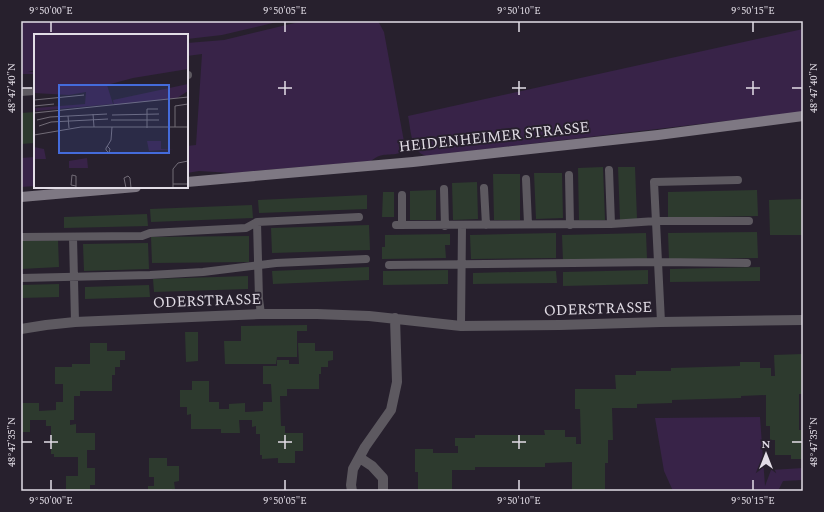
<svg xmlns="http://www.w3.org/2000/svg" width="824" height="512" viewBox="0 0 824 512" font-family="Spectral,serif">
  <rect width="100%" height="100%" fill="#27202d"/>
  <path fill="#382348" d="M21 21H281L222 35 187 39V35H35V70L28 72H35V74H21Z
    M303 21H378L384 32 405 147 404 151C392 158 384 150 371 161L232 173 199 171 187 173V146L196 145 202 54 187 56V43L224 40Z
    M803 29V112L426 156C410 151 411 129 408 116Z
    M35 157V186L21 187V158Z
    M760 417 765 486 771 470 803 468V480L783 481 778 491H673L664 471 655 418Z"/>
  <path fill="#2d3a2e" d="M35 112V143L21 144V113Z
    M603 167 605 220H579L578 168Z
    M618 167H635L637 219 620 220Z
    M534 173H562L563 218 536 219Z
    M493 174H520V220H494Z
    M477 182 478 219 453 220 452 183Z
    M436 190V220H410V191Z
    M757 190 758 216 668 218V192Z
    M383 192H394V217H382Z
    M367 195V209L259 213 258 200Z
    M803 199V235H770L769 200Z
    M252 205 253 218 151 222 150 209Z
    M147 214 148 226 64 228V217Z
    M369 225 370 250 272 253 271 228Z
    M757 232 758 258 669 259 668 233Z
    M556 233V258L471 259 470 235Z
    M646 233 647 259 563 261 562 235Z
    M450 234V245H445L446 258 382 259V247H385V235Z
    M249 236V262L152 263 151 237Z
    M58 240 59 267 21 269V241Z
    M148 243 149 269 84 271 83 244Z
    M369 267V280L273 284 272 271Z
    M760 267V281L670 282V269Z
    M448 270V284L383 285V271Z
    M648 270V284L563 286V272Z
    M556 271 557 283 473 284V273Z
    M248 276V289L154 292 153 279Z
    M59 284V297L21 298V285Z
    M149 285 150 297 85 299V287Z
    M307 325V331H297V357H277L276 364H225L224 341H241V326Z
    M185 332H198V361L186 362Z
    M90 343H107V351H125V360H120V367H115V375H112V391H80V396H74V420H70V425L76 424V433H95V450H87V468H95V485H90V489H98V491H66V476H78V457H54V454H51V426H46V420H30V432H21V403H39V411L56 410V402H63V384H55V367H72V364H90Z
    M298 343H315V351H333V360L328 361V367H321V374H319V389H287V396H280L281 426H285V433H303V451H295V463H278V458L262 459V455H260V434H256V426L252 427V420H239L240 433H221V429H191V414L187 415V407H180V390H192V381H209V402H219V409H229V404L245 403V412L263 411V402H272L271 384H263V366H277V360H289V364H299Z
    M803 354 802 394H799V430H803V459H791V455H775V440H770V426H766V395L741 396V398L672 400V403L637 404V408H612L613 440H608V463H605V491H572V462L545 463V467H475V470H452V491H418V472H415V449H433V453H458V446H455V438H475V435H545L544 430H565V437H576V444H581L580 409H575V389H616L615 375H636V371H671V368L740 366V362H760V368H771V376H775L774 355Z
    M149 458H167V466H179V481L174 482 175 489H172V491H148V486H154V477H149Z"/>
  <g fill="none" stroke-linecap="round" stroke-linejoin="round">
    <path stroke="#5d5960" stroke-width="8" d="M187 75H188
      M21 92 35 91
      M609 170 611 224
      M569 175 570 225
      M526 179 528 224
      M484 188 486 225
      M444 189 445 226
      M402 195V225
      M257 222 259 299 261 314
      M396 225 611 224 656 221H749
      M21 237 142 236 150 233 246 228 257 222 359 217
      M73 237 75 322
      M389 265 659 262 747 263
      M21 278 150 275 203 272 276 263 366 259
      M661 322 654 182 738 180
      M461 326 462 226"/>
    <path stroke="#5d5960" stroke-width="10" d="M21 329 46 325 75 322 261 314H317L369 316 461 326 560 325 661 322 803 320
      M360 458 372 466 383 478V491
      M352 491 351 485 353 469 365 447 391 410 397 382 395 318"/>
    <path stroke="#7e7883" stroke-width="10" d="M187 182 413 162 658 135 803 116
      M21 197 136 187"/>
  </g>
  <path fill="none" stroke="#e2dde6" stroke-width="1.5" d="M51 22V32M285 22V32M519 22V32M753 22V32M285 81V95M519 81V95M753 81V95M22 88H32M278 88H292M512 88H526M746 88H760M792 88H802M51 435V449M285 435V449M519 435V449M22 442H32M44 442H58M278 442H292M512 442H526M792 442H802M51 480V490M285 480V490M519 480V490M753 480V490"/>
  <g text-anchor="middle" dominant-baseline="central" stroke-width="4" stroke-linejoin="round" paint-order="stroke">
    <g font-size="15" fill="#e2dde6" stroke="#27202d">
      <text transform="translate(494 137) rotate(-6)">HEIDENHEIMER STRASSE</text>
      <text transform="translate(207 301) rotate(-2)">ODERSTRASSE</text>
      <text transform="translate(598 309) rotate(-2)">ODERSTRASSE</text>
    </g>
  </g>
  <g transform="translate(34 34)">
    <rect width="154" height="154" fill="#27202d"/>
    <path d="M0 0H154V35L99 44 73 51 79 70 2 77 1 74 51 70 52 58 35 61 0 59ZM154 50V57L143 64 80 71 79 66ZM113 107H127V115H140L115 117ZM0 113 10 115 12 125H0ZM53 124 54 134H35V127Z" fill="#382348"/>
    <path fill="none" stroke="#726c77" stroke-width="1" d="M0 66 50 61M0 72 20 70M0 79 154 63M59 80 60 93M78 81 125 80M34 82 35 94M3 86 16 83 73 80M77 86H125M5 92 17 88 74 85M141 93V72L154 70M113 94V75H124M0 101 47 93H154M73 112 76 115 75 119 72 116V114L74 111 77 106 78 93M139 150H154M42 152 37 151 38 141 42 142V154M92 154 90 144 94 142 96 144 97 154M139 154V135L144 129 154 127"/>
    <path fill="#446bdb" fill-opacity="0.15" stroke="#446bdb" stroke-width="2" d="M25 51H135V119H25Z"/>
    <rect width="154" height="154" fill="none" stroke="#e2dde6" stroke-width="2"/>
  </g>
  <rect width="824" height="512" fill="none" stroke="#27202d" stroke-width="44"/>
  <g transform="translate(766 454)" stroke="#27202d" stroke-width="3" paint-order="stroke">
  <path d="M0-3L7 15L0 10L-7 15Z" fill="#e2dde6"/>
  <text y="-6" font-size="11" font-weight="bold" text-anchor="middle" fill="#e2dde6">N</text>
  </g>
  <rect x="22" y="22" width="780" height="468" fill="none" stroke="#e2dde6" stroke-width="1.5"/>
  <g font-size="10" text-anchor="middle" fill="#e2dde6">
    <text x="51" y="14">9°50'00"E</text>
    <text x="285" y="14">9°50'05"E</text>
    <text x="519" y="14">9°50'10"E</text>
    <text x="753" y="14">9°50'15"E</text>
    <text transform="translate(11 88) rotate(-90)" y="4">48°47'40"N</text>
    <text transform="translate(813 88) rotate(-90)" y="4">48°47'40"N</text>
    <text transform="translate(11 442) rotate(-90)" y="4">48°47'35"N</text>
    <text transform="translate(813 442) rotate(-90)" y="4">48°47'35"N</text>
    <text x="51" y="504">9°50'00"E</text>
    <text x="285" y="504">9°50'05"E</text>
    <text x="519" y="504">9°50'10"E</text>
    <text x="753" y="504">9°50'15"E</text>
  </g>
</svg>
